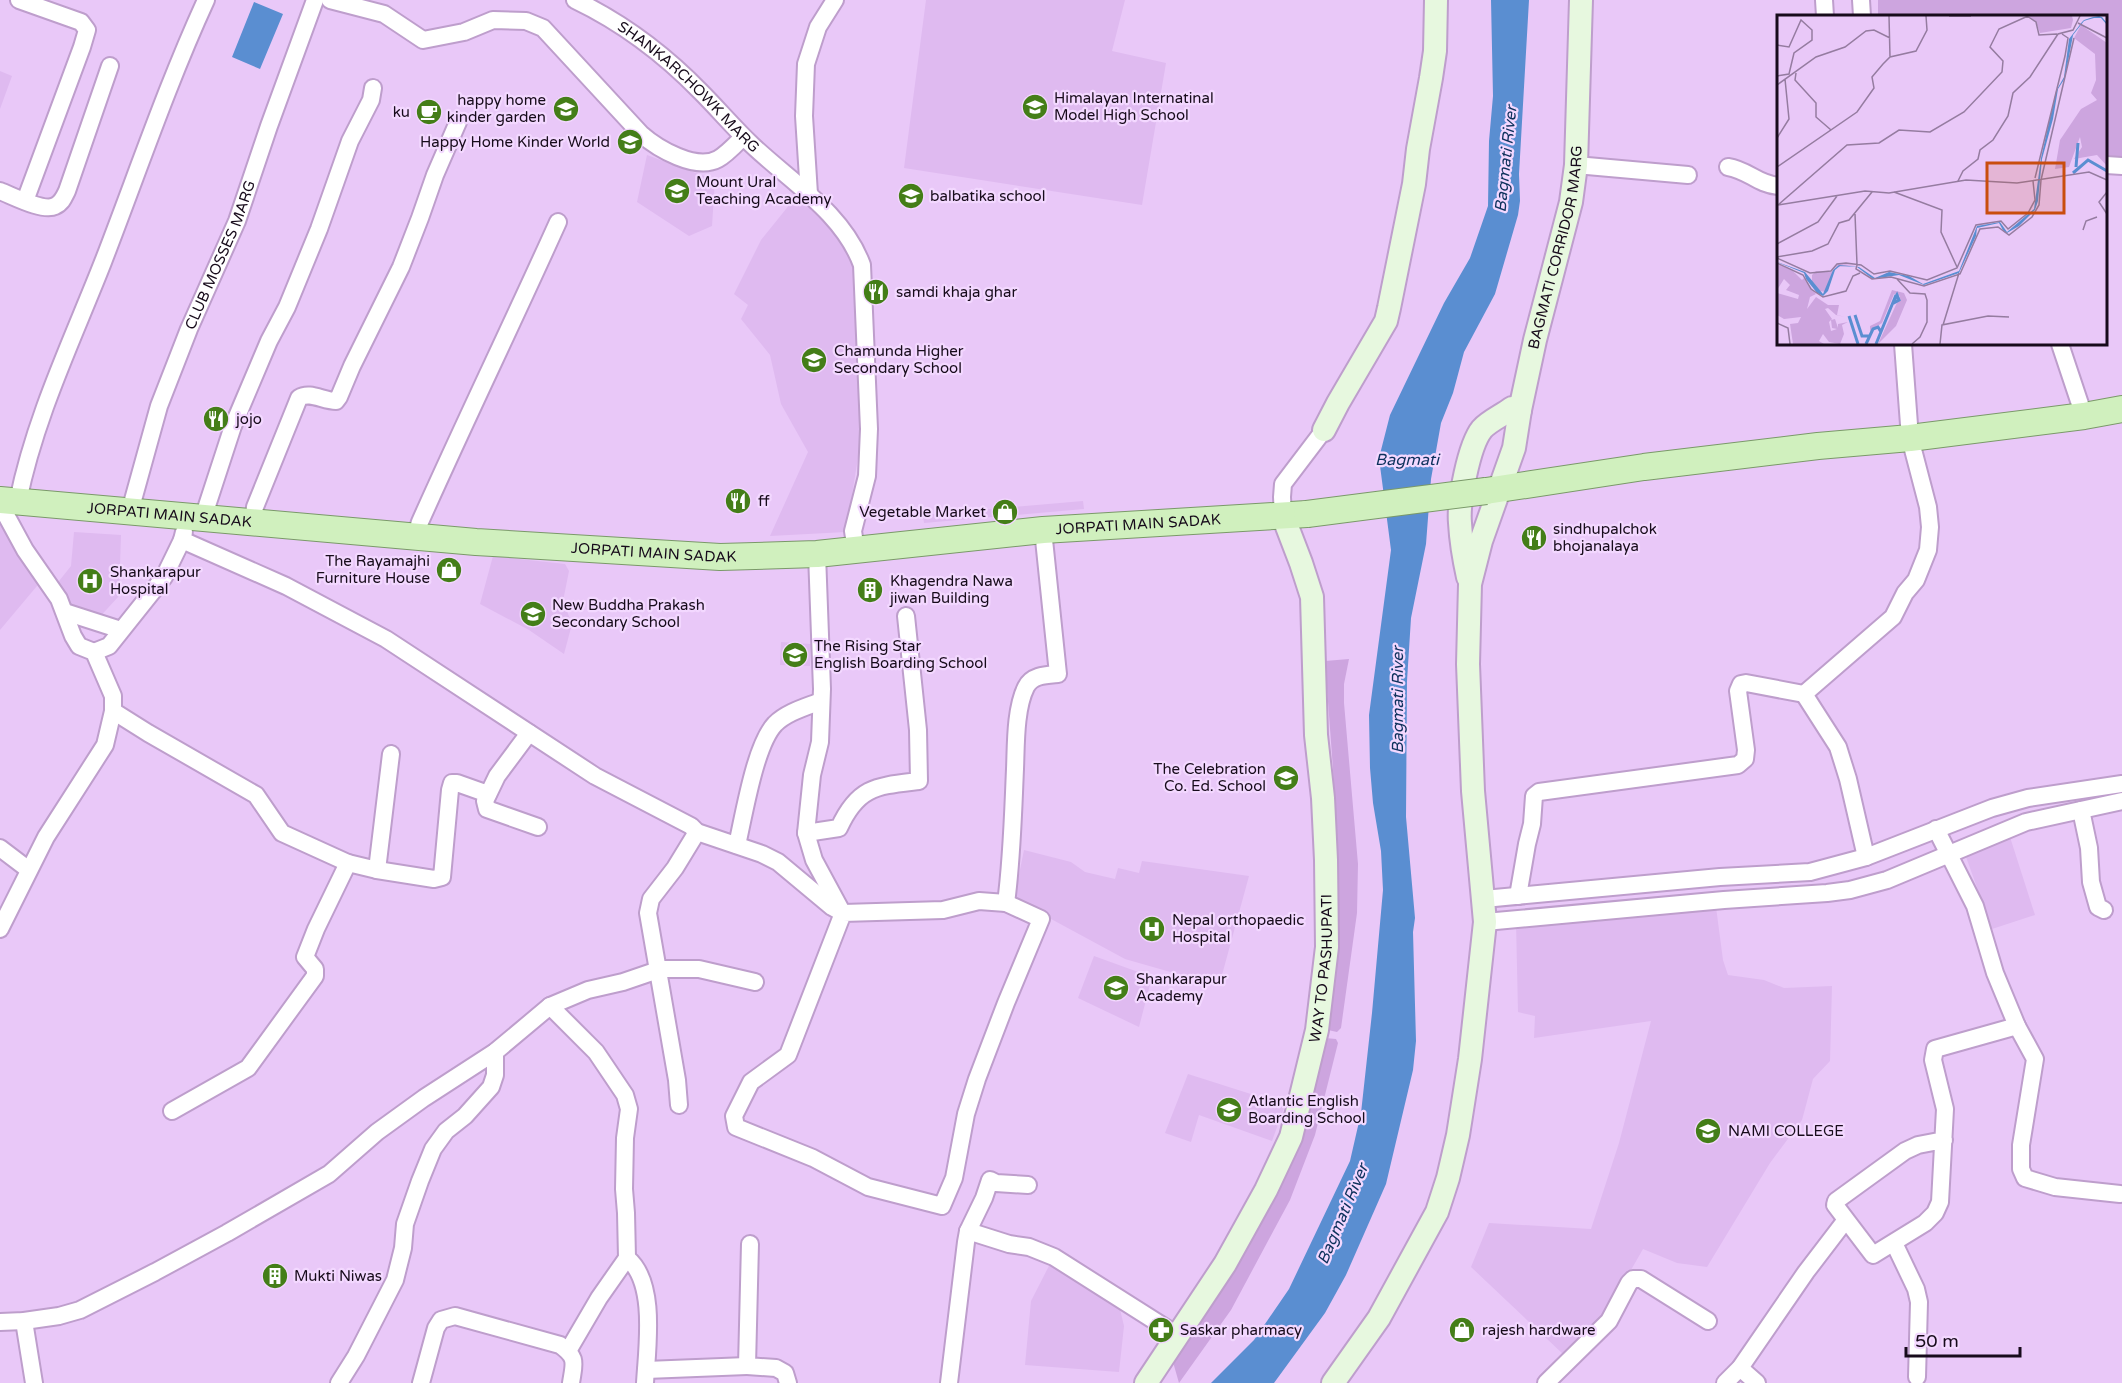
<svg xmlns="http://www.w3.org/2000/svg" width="2122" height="1383" viewBox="0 0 2122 1383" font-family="'Varela Round',sans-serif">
  <rect width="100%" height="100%" fill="#e9c8f8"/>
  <path fill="#dfbaf0" d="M926 0H1125L1112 51 1166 63 1142 205 904 168Z
    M0 71 12 76 0 109Z
    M560 98H572L571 120 560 119Z
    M647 155 715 180 712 226 689 236 637 202Z
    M803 188 856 258V364L862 433 846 532 770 536 808 452 781 404 770 355 741 319 748 305 734 294 761 240Z
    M1083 501 1084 509 924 523 923 515Z
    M0 525 10 526 42 580 0 630Z
    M74 532 121 535 119 596 96 621 75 612 55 586 71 566Z
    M493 556 565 564 569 571 563 601 572 624 564 654 529 630 480 604Z
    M781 642 811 644 810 666 780 665Z
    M2010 837 2035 915 1992 929 1966 857Z
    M1024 850 1071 862 1085 872 1115 879 1118 868 1139 873 1142 861 1249 876 1222 975 1214 974 1209 983 1125 959 1014 899Z
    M1716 907 1723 960 1728 975 1764 980 1784 988 1832 986 1830 1061 1813 1079 1802 1120 1770 1163 1707 1267 1677 1263 1643 1249 1607 1312 1564 1355 1471 1267 1489 1223 1591 1229 1619 1143 1651 1021 1534 1038 1535 1016 1518 1012 1516 922Z
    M1094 956 1152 977 1139 1027 1078 998Z
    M1188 1074 1285 1105 1272 1141 1199 1115 1191 1142 1165 1133Z
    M1052 1260 1119 1305 1124 1326 1119 1372 1025 1365 1031 1301Z"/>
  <path fill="#cda5df" d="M1878 0H2122V159L2106 161V16H1878Z
    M1349 659 1344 684V703L1358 864 1357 913 1341 1028 1337 1032 1328 1030 1335 837 1333 769 1325 661Z
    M1325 1038 1336 1039 1338 1043 1315 1135 1290 1200 1231 1310 1179 1383 1171 1355 1204 1316 1229 1278 1276 1195Z"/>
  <path fill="#5a8ed1" d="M1491 0H1529L1519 174 1520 201 1518 215 1495 294 1464 352 1453 393 1441 423 1431 479 1426 544 1411 618 1407 681 1406 817 1415 918 1413 932 1416 1041 1413 1070 1386 1184 1346 1275 1325 1313 1274 1383H1211L1254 1340 1289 1289 1350 1161 1361 1113 1372 1013 1383 890 1381 851 1373 803 1370 768 1369 715 1391 550 1379 458 1390 415 1444 303 1470 258 1488 206 1489 141 1493 96Z
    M254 2 283 14 260 69 232 57Z"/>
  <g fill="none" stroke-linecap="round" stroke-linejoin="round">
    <g stroke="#be9ecc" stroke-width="20">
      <g id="street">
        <path d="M19 0 81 22 87 30 82 47 25 201"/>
        <path d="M330 0 384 14 423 40 464 32 493 20 526 21 543 28 641 134C658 149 696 171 718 159 727 154 736 144 743 137"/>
        <path id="s1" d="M575 0C621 22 665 55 701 92 718 109 734 128 752 145 791 182 843 213 862 265L869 429 867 476 853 531 856 550"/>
        <path d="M1824 0 1825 16"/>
        <path d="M1861 0 1862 16"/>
        <path d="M1576 165 1688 175"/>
        <path d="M2106 165 2122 166"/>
        <path d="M1728 167C1748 170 1757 184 1778 186"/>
        <path d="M0 191C13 196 43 212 55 206 62 203 64 197 67 191L110 66"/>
        <path d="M809 194 804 116 806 64 818 27 835 0"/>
        <path d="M2060 344 2084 416"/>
        <path d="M18 501C35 417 72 341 103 262 137 174 167 85 206 0"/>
        <path d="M0 504 25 550 59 599 73 636 79 646 94 652 113 696V711L105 745 46 837 0 929"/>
        <path id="s2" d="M130 511 159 406 189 329 237 221 269 126 315 0"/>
        <path d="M1283 516 1282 497 1283 484 1324 430"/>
        <path d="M203 518 233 426 269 341 287 307 319 229 350 141 371 100 373 88"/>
        <path d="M253 522 255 507 299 398C310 391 323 401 336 401L339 397 352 366 401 267 420 218 435 175 458 122"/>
        <path d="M415 537 420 522C465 421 513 322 558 222"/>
        <path d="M182 540 286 586 386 639 595 776 691 826 697 832 762 854 778 862 832 907 843 913 943 910 979 901 1006 903 1041 919 1006 1003 977 1079 966 1114 954 1178 942 1206 868 1187 813 1158 736 1127 734 1116 751 1082 788 1055 843 913"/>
        <path d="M817 554 822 689 820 742 812 775 806 833 814 860 841 910"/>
        <path d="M65 612 121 630"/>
        <path d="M94 652 109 646 164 577 182 540 184 532"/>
        <path d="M1804 694 1838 747 1848 779 1866 857"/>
        <path d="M113 711 148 733 256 795 282 833 348 863 377 870 391 754"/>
        <path d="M529 733 497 776 485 801 487 809 538 827"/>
        <path d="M2081 810 2089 848 2091 882 2098 907 2104 910"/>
        <path d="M1936 829 1975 906 1995 973 2017 1026 2035 1059 2021 1145V1169L2025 1178 2055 1187 2120 1194"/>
        <path d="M806 833 839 828C858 786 877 786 919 781L918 730 906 616"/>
        <path d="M737 845C744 815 755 745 775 724 787 712 806 707 821 701"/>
        <path d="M0 848 29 870"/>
        <path d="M377 870 434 879 442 877 450 790 452 783H457L488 794"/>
        <path d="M1518 896 1527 844 1532 824 1534 796 1539 792 1738 765 1745 759 1746 750 1738 691 1741 684 1746 683 1804 694 1893 617 1905 593 1916 580 1928 550 1930 527 1928 507 1910 438 1903 344"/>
        <path d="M1484 899 1720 877 1810 872 1866 857 1992 808 2028 798 2122 784"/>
        <path d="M1006 903C1012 859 1013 814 1015 769 1016 746 1015 709 1026 687 1032 675 1046 675 1058 674L1043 530"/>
        <path d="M1485 922 1724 900 1827 893 1850 890 1887 880 2026 822 2122 801"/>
        <path d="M550 1006 596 1052 625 1095 629 1109 625 1138 624 1189 626 1213 627 1258 599 1298 568 1351"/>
        <path d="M679 1105 677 1080 648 913 651 899 675 868 697 832"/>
        <path d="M172 1111 248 1068 315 976V969L305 957 316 929 348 863"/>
        <path d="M1944 1140 1918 1145 1905 1151 1836 1201 1835 1205 1873 1255 1925 1223 1935 1213 1940 1202 1945 1109 1933 1060 1935 1049 2017 1026"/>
        <path d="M968 1231 1009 1244 1029 1247 1054 1257 1177 1335"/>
        <path d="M1894 1243 1916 1289 1919 1302 1917 1377"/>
        <path d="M750 1244 747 1366 776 1368 785 1373 788 1383"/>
        <path d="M627 1258C657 1282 647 1348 645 1383"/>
        <path d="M24 1321 34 1383"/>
        <path d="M0 1322 24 1321 59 1316 80 1310 155 1272 227 1233 329 1174 377 1132 424 1098 495 1052 550 1006 588 990 623 982 661 969H699L755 982"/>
        <path d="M1740 1368 1757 1383"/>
        <path d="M646 1370 747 1366"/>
        <path d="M339 1383 356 1356 395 1280 403 1248 405 1224 420 1181 433 1149 446 1131 465 1116 491 1087 495 1075V1052"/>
        <path d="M421 1383 436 1328 441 1320 455 1316 560 1345C578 1358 574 1363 571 1383"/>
        <path d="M949 1383 966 1242 968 1231 984 1198 990 1180 996 1183 1028 1185"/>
        <path d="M1546 1383 1609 1321 1629 1283 1633 1279H1641L1708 1321"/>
        <path d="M1725 1383 1740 1368 1806 1272 1845 1221"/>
      </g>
    </g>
    <g stroke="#be9ecc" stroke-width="26">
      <g id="secondary">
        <path d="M1324 430 1338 403 1386 321 1389 308 1414 184 1418 149 1431 78 1435 51 1436 0"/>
        <path d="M1468 577C1464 559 1461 541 1460 523 1458 502 1469 445 1482 429 1489 421 1503 415 1512 408L1520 410"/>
        <path id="s3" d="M1146 1383 1225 1264 1266 1190 1291 1137 1317 1030 1327 947 1326 860 1323 798 1316 735 1312 597 1301 563 1283 516"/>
        <path id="s4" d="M1333 1383 1379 1318 1437 1212 1448 1178 1458 1135 1470 1059 1485 922 1473 791 1468 664 1470 584 1481 541 1514 448 1520 410 1535 340 1571 202 1576 165 1581 0"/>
      </g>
    </g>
    <g stroke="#7a9969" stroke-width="28">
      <g id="primary">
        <path d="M1486 491 1644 467 1818 446 1910 438 2084 416 2122 409"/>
        <path id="s5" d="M0 500 476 542 720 557 817 554 1043 530 1307 514"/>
      </g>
    </g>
    <use href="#street" stroke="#fff" stroke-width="16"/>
    <use href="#secondary" stroke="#e7f8df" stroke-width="22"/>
    <use href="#primary" stroke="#d0f0be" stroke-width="26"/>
    <g stroke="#7a9969" stroke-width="28" stroke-linecap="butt">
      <path id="primary-bridge" d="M1307 514 1486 491"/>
    </g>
    <use href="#primary-bridge" stroke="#d0f0be" stroke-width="26"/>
  </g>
  <defs>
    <g id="school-disc" transform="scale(1.35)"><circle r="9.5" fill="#447e18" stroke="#f3d8ff"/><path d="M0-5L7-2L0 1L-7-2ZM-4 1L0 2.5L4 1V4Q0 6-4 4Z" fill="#fff"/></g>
    <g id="cafe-disc" transform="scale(1.35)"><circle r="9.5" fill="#447e18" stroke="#f3d8ff"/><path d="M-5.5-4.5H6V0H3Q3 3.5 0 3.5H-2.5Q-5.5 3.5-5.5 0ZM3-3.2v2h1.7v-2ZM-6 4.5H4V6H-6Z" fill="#fff"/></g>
    <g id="restaurant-disc" transform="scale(1.35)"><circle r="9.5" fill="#447e18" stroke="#f3d8ff"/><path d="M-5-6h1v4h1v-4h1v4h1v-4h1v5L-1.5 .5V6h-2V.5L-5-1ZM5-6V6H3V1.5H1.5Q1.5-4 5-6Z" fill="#fff"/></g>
    <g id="shop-disc" transform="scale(1.35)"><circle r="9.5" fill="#447e18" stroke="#f3d8ff"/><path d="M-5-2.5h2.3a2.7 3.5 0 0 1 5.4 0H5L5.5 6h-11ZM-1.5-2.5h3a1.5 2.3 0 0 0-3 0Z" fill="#fff"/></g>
    <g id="hospital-disc" transform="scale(1.35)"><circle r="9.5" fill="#447e18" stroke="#f3d8ff"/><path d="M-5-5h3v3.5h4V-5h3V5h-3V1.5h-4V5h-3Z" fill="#fff"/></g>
    <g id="building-disc" transform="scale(1.35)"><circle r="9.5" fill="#447e18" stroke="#f3d8ff"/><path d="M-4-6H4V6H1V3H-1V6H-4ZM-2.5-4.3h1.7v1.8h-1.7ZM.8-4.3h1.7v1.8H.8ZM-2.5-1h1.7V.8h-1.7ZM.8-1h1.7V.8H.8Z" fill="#fff"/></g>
    <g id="university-disc" transform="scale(1.35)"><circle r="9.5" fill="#447e18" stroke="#f3d8ff"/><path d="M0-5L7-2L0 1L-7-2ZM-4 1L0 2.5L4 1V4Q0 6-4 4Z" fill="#fff"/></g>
    <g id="pharmacy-disc" transform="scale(1.35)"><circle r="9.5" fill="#447e18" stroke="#f3d8ff"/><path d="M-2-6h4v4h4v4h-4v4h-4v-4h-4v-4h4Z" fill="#fff"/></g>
  </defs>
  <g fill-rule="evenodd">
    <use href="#school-disc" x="1035" y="107"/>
    <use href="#school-disc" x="566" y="109"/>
    <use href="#cafe-disc" x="429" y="112"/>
    <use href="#school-disc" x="630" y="142"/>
    <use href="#school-disc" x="677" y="191"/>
    <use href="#school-disc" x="911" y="196"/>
    <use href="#restaurant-disc" x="876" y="292"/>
    <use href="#school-disc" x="814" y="360"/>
    <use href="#restaurant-disc" x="216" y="419"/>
    <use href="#restaurant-disc" x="738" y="501"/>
    <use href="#shop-disc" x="1005" y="512"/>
    <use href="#restaurant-disc" x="1534" y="538"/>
    <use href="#shop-disc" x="449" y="570"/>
    <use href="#hospital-disc" x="90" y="581"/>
    <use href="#building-disc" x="870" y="590"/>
    <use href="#school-disc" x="533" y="614"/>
    <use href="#school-disc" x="795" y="655"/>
    <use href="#school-disc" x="1286" y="778"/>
    <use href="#hospital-disc" x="1152" y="929"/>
    <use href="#school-disc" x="1116" y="988"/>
    <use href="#school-disc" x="1229" y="1110"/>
    <use href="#university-disc" x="1708" y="1131"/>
    <use href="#building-disc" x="275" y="1276"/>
    <use href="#pharmacy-disc" x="1161" y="1330"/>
    <use href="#shop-disc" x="1462" y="1330"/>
  </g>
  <g text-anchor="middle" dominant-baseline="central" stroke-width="4.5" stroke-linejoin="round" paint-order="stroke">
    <g font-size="15" fill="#170b1b" stroke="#f3d8ff">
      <text stroke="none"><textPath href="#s1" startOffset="144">SHANKARCHOWK MARG</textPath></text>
      <text stroke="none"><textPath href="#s4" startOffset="1182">BAGMATI CORRIDOR MARG</textPath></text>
      <text stroke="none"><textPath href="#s2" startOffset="272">CLUB MOSSES MARG</textPath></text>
      <text stroke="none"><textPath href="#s5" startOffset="170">JORPATI MAIN SADAK</textPath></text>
      <text stroke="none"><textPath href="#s5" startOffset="1142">JORPATI MAIN SADAK</textPath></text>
      <text stroke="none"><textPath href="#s5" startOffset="656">JORPATI MAIN SADAK</textPath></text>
      <text stroke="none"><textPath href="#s3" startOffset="458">WAY TO PASHUPATI</textPath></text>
    </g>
    <g font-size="15" fill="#170b1b" stroke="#f3d8ff" text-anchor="start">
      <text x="1054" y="98">Himalayan Internatinal<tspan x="1054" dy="17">Model High School</tspan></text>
      <text x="546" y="100" text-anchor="end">happy home<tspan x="546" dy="17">kinder garden</tspan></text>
      <text x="410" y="112" text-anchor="end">ku</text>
      <text x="610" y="142" text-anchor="end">Happy Home Kinder World</text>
      <text x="696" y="182">Mount Ural<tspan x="696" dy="17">Teaching Academy</tspan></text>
      <text x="930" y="196">balbatika school</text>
      <text x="896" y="292">samdi khaja ghar</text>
      <text x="834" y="351">Chamunda Higher<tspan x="834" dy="17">Secondary School</tspan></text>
      <text x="236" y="419">jojo</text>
      <text x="758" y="501">ff</text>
      <text x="986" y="512" text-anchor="end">Vegetable Market</text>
      <text x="1553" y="529">sindhupalchok<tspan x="1553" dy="17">bhojanalaya</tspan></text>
      <text x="430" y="561" text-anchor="end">The Rayamajhi<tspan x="430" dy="17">Furniture House</tspan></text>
      <text x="110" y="572">Shankarapur<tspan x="110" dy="17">Hospital</tspan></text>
      <text x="890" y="581">Khagendra Nawa<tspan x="890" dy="17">jiwan Building</tspan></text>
      <text x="552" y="605">New Buddha Prakash<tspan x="552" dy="17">Secondary School</tspan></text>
      <text x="814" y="646">The Rising Star<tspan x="814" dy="17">English Boarding School</tspan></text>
      <text x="1266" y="769" text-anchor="end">The Celebration<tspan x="1266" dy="17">Co. Ed. School</tspan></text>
      <text x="1172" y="920">Nepal orthopaedic<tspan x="1172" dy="17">Hospital</tspan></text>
      <text x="1136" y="979">Shankarapur<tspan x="1136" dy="17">Academy</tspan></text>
      <text x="1248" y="1101">Atlantic English<tspan x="1248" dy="17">Boarding School</tspan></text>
      <text x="1728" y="1131">NAMI COLLEGE</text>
      <text x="294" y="1276">Mukti Niwas</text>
      <text x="1180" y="1330">Saskar pharmacy</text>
      <text x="1482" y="1330">rajesh hardware</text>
    </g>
    <g font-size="16" font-style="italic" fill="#0d315c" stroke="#f3d8ff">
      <text transform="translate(1506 159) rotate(-84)">Bagmati River</text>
      <text x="1407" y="460">Bagmati</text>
      <text transform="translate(1398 700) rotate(-90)">Bagmati River</text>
      <text transform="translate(1343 1214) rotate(-67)">Bagmati River</text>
    </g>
  </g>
  <g transform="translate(1777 15)">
    <rect width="330" height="330" fill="#e9c8f8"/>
    <path d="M251 1H295L296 5 294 13 263 18 259 7ZM304 10 330 28V151L320 140 297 144 305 132 303 122 292 152 278 154 283 125 304 94 320 85 314 78 319 65 318 39 297 23ZM0 248 16 256 25 265 27 263 39 279 33 282 30 294 39 282 51 290H62L60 300 68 302 59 300 51 293 48 294 55 304 52 307 54 316 60 314 55 313 54 305 58 304 61 313V309L71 307 65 310 67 319 63 329 52 327 46 319 42 326 47 329H16L13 309 21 308 24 302 7 304 0 300V278L21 284 22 280 9 275 13 270 7 264 0 275ZM61 249 79 250 59 252 48 277 43 276 35 267V260L39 256 55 257ZM115 275 127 278 130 285 119 311 101 329 123 281 117 279 105 308 93 316V311L103 306Z" fill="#cda5df"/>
    <path d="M322 1 325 2 330 8V10L324 3H317L310 5 307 6 296 20 288 63 281 74 276 104 265 144 261 186 258 195 242 211 230 218 227 217 222 208 200 213 199 221 182 258 147 270 122 260 96 264 80 252 63 251 58 255 51 276 46 281 40 278 29 264 27 258 0 247 28 257 46 279 56 255 62 250 82 252 98 263 112 257 132 261 146 269 182 256 200 211 223 207 230 217 257 194 264 143 279 76 287 62 292 24 305 7 307 5 316 2Z" fill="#5a8ed1"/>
    <path fill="none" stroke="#5a8ed1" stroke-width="3" d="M299 152 301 128M296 158 311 145 330 156M115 289 122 285 120 280 117 286M78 300 85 321H92M72 301 81 329M89 329 96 314 101 312 104 317M99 329 119 280"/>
    <path fill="none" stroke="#957ca0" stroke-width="1.5" d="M112 1 113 42M172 1H194M250 1 259 7 262 20 280 19M301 8 330 23M0 30 12 32 24 5 35 15V25L17 38 12 59 0 61M19 58 18 65 39 88V102L54 115M0 70 39 42 68 32 89 16 97 15 113 23M0 123 12 104 8 64M0 152 80 97 97 73 95 62 106 49 113 42 139 36 150 15 149 1M258 163 288 41 291 23 285 19M264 165 297 23M181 166 186 156 201 144 203 135 216 125 231 101 236 78 253 62 281 19 296 15 303 1M117 177 165 195 164 217 180 252M330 177 322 187 330 199M1 190 70 130 102 128 122 115 153 117 187 97 225 57 226 46 213 32 222 14 251 1M1 190 88 176 112 178 189 165 240 168 312 157 330 165M78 199 80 249M306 215 309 206 320 202M0 229 41 207 60 181M0 242 35 236 51 229 62 208 72 205 95 177M0 243 33 258 54 256 60 249 69 248 84 250 97 259 113 256 150 265 180 253 199 210 224 206 231 214 251 198 258 185 256 166M0 248 26 260 34 274 46 282 69 276 76 261 83 258M80 250 79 254 95 264 114 262 147 271 183 259 203 214 221 212 232 220 255 202 262 190 264 165M120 264 133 278 148 279 150 285V307L143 322 135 329M0 308 11 313 13 329M166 310 182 258M163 329 165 310 211 301 232 302"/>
    <path fill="#c94d0e" fill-opacity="0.15" stroke="#c94d0e" stroke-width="3" d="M210 148H287V198H210Z"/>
    <rect width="330" height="330" fill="none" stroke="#170b1b" stroke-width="3"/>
  </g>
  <path d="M1906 1347v9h114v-9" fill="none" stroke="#170b1b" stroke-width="3"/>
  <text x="1915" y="1347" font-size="18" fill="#170b1b" stroke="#f3d8ff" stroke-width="4.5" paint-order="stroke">50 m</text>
</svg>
